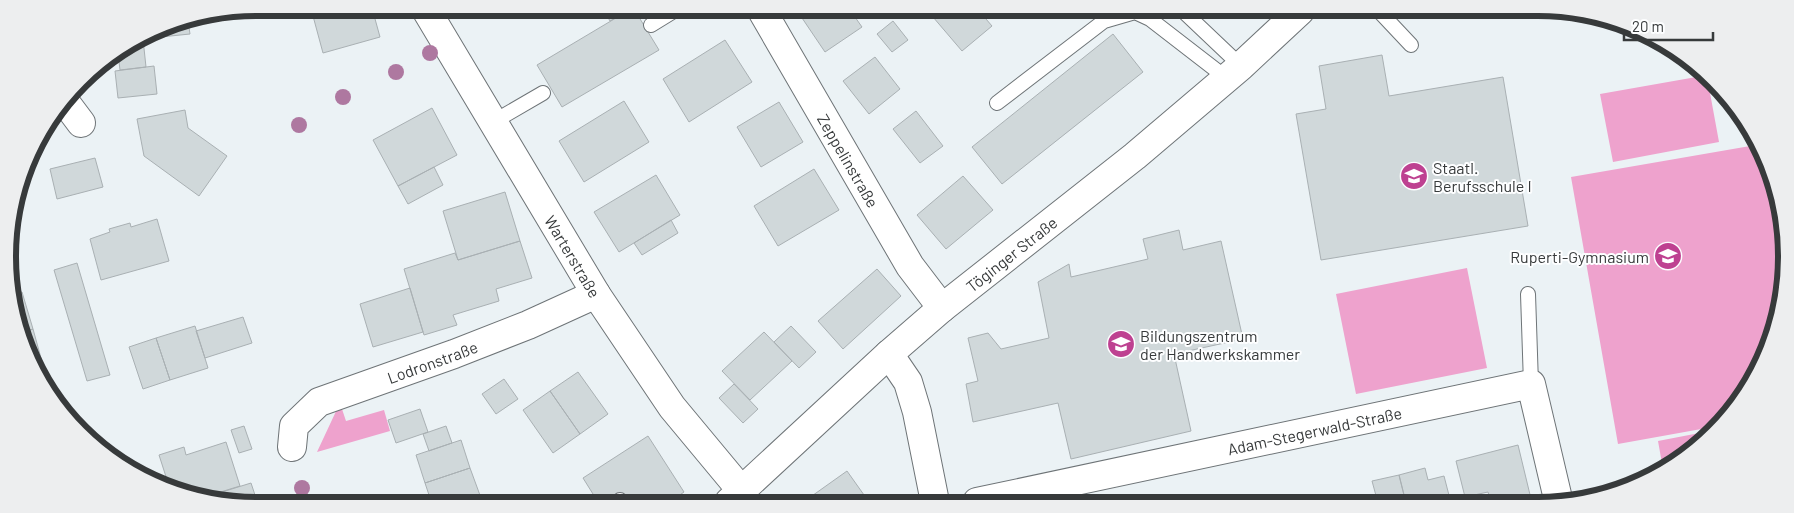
<svg xmlns="http://www.w3.org/2000/svg" width="1794" height="513" viewBox="0 0 1794 513" font-family="Barlow,sans-serif">
  <rect width="100%" height="100%" fill="#ebf2f5"/>
  <path fill="#eea2cd" d="M1702 76 1708 82 1719 142 1613 162 1600 94Z
    M1756 145 1771 183 1782 242V305L1761 367 1718 426 1618 444 1571 177Z
    M1467 268 1487 368 1356 394 1336 294Z
    M341 406 346 421 384 410 390 431 317 452 338 407Z
    M1715 430 1713 433 1663 469 1658 441Z"/>
  <path fill="#d0d8da" stroke="#a9b0b3" d="M346 8H350V10L359 8H372L380 37 323 53 313 16Z
    M603 9H631L610 21Z
    M631 9H634L659 50 562 107 537 65Z
    M790 9H808L795 18Z
    M808 9 850 10 862 27 825 52 800 15Z
    M927 10H982L980 12 992 26 962 51Z
    M188 21 190 34 141 39 161 26Z
    M893 21 908 40 892 52 877 34Z
    M1113 34 1143 72 1002 184 972 147Z
    M141 39H143L146 67 120 70 118 54Z
    M725 40 752 82 689 122 663 79Z
    M1382 55 1389 96 1503 77 1528 226 1321 260 1296 114 1326 109 1319 66Z
    M875 57 900 89 869 114 843 81Z
    M154 66 157 94 118 98 115 71Z
    M624 101 649 142 584 182 559 141Z
    M779 102 803 142 761 167 737 127Z
    M432 108 457 155 398 186 373 140Z
    M185 110 188 128 227 156 199 196 144 156 137 119Z
    M916 111 943 146 920 163 893 129Z
    M95 158 103 187 57 199 50 169Z
    M434 167 443 185 408 204 398 186Z
    M814 169 839 210 778 246 754 206Z
    M656 175 680 215 619 252 594 212Z
    M963 176 993 210 946 249 917 215Z
    M505 192 520 241 458 260 443 211Z
    M157 219 169 261 101 280 90 239 110 232 109 229 130 223 131 227Z
    M671 220 678 233 642 255 634 243Z
    M1179 230 1183 250 1221 241 1243 339 1174 354 1191 431 1071 459 1058 403 973 422 966 384 978 381 968 338 988 333 1001 349 1049 338 1038 282 1069 264 1071 277 1148 259 1143 239Z
    M520 241 532 278 496 289 499 301 453 315 457 325 424 335 404 269 455 253 458 260Z
    M77 263 110 375 87 381 54 270Z
    M877 269 901 296 843 349 818 321Z
    M410 288 423 332 373 347 360 304Z
    M22 292 33 329 22 333 16 321 13 294Z
    M243 317 252 343 205 358 196 331Z
    M195 326 208 368 170 380 156 338Z
    M791 326 816 352 799 368 774 342Z
    M33 329 44 369 40 370 22 333Z
    M764 332 792 361 750 400 722 371Z
    M156 338 170 380 143 389 129 347Z
    M578 372 608 414 580 434 550 391Z
    M504 379 518 399 496 414 482 394Z
    M734 384 758 409 743 423 719 398Z
    M550 391 580 434 553 453 523 410Z
    M420 409 428 432 396 443 388 420Z
    M244 426 252 449 239 453 231 430Z
    M446 426 452 443 429 451 423 434Z
    M648 436 684 492 670 502H598L583 478Z
    M461 440 470 468 425 483 416 455Z
    M226 442 240 486 201 498 169 486 159 455 184 447 186 455Z
    M1518 445 1532 503H1491L1488 492 1465 497 1456 461Z
    M470 468 481 498 470 501H431L425 483Z
    M1425 468 1428 480 1444 476 1451 503H1406L1399 475Z
    M847 471 869 502H811L809 498Z
    M1399 475 1406 503H1378L1372 481Z
    M251 483 257 501H224L222 492Z
    M1308 497 1309 503H1283Z"/>
  <g fill="none" stroke-linecap="round" stroke-linejoin="round">
    <g stroke="#6e7477" stroke-width="16">
      <path id="service" d="M1183 11 1241 66
        M1379 11 1411 45
        M651 25 677 9
        M997 103 1104 21 1135 12 1150 19 1216 70 1225 80
        M493 122 543 93
        M1528 294 1531 384
        M620 500V502"/>
    </g>
    <g stroke="#6e7477" stroke-width="30">
      <g id="minor">
        <path id="s1" d="M425 8 596 294 672 407 741 490"/>
        <path id="s2" d="M761 9 910 266 942 308"/>
        <path d="M66 103 81 123"/>
        <path d="M889 354 908 382 917 412 935 502"/>
        <path id="s3" d="M292 447 294 426 319 402 454 354 528 325 596 294"/>
        <path id="s4" d="M977 502 1531 384 1559 503"/>
      </g>
    </g>
    <g stroke="#6e7477" stroke-width="30">
      <g id="tertiary">
        <path id="s5" d="M729 502 889 354 942 308 1135 156 1241 66 1300 11"/>
      </g>
    </g>
    <use href="#service" stroke="#fff" stroke-width="14"/>
    <use href="#minor" stroke="#fff" stroke-width="28"/>
    <use href="#tertiary" stroke="#fff" stroke-width="28"/>
  </g>
  <g fill="#ae78a0">
    <circle cx="430" cy="53" r="8"/>
    <circle cx="396" cy="72" r="8"/>
    <circle cx="343" cy="97" r="8"/>
    <circle cx="299" cy="125" r="8"/>
    <circle cx="302" cy="488" r="8"/>
  </g>
  <defs>
    <g id="school-disc" transform="scale(1.4375)"><circle r="9.5" fill="#be4191" stroke="#fdfeff"/><path d="M0-5L7-2L0 1L-7-2ZM-4 1L0 2.5L4 1V4Q0 6-4 4Z" fill="#fff"/></g>
    <g id="university-disc" transform="scale(1.4375)"><circle r="9.5" fill="#be4191" stroke="#fdfeff"/><path d="M0-5L7-2L0 1L-7-2ZM-4 1L0 2.5L4 1V4Q0 6-4 4Z" fill="#fff"/></g>
  </defs>
  <g fill-rule="evenodd">
    <use href="#school-disc" x="1414" y="176"/>
    <use href="#school-disc" x="1668" y="256"/>
    <use href="#university-disc" x="1121" y="344"/>
  </g>
  <g text-anchor="middle" dominant-baseline="central" stroke-width="4" stroke-linejoin="round" paint-order="stroke">
    <g font-size="16" fill="#373a3b" stroke="#fdfeff">
      <text stroke="none"><textPath href="#s2" startOffset="175">Zeppelinstraße</textPath></text>
      <text stroke="none"><textPath href="#s5" startOffset="376">Töginger Straße</textPath></text>
      <text stroke="none"><textPath href="#s1" startOffset="289">Warterstraße</textPath></text>
      <text stroke="none"><textPath href="#s3" startOffset="176">Lodronstraße</textPath></text>
      <text stroke="none"><textPath href="#s4" startOffset="345">Adam-Stegerwald-Straße</textPath></text>
    </g>
    <g font-size="16" fill="#373a3b" stroke="#fdfeff" text-anchor="start">
      <text x="1433" y="167">Staatl.<tspan x="1433" dy="18">Berufsschule I</tspan></text>
      <text x="1649" y="256" text-anchor="end">Ruperti-Gymnasium</text>
      <text x="1140" y="335">Bildungszentrum<tspan x="1140" dy="18">der Handwerkskammer</tspan></text>
    </g>
  </g>
  <path d="M0 0H1794V513H0ZM256 16H1538A240 240 0 0 1 1778 256V257A240 240 0 0 1 1538 497H256A240 240 0 0 1 16 257V256A240 240 0 0 1 256 16Z" fill="#edeeef" fill-rule="evenodd"/>
  <path fill="none" stroke="#373a3b" stroke-width="6" d="M256 16H1538A240 240 0 0 1 1778 256V257A240 240 0 0 1 1538 497H256A240 240 0 0 1 16 257V256A240 240 0 0 1 256 16Z"/>
  <path d="M1624 32v8h89v-8" fill="none" stroke="#373a3b" stroke-width="2.5"/>
  <text x="1632" y="32" font-size="15" fill="#373a3b" stroke="#fdfeff" stroke-width="4" paint-order="stroke">20 m</text>
</svg>
